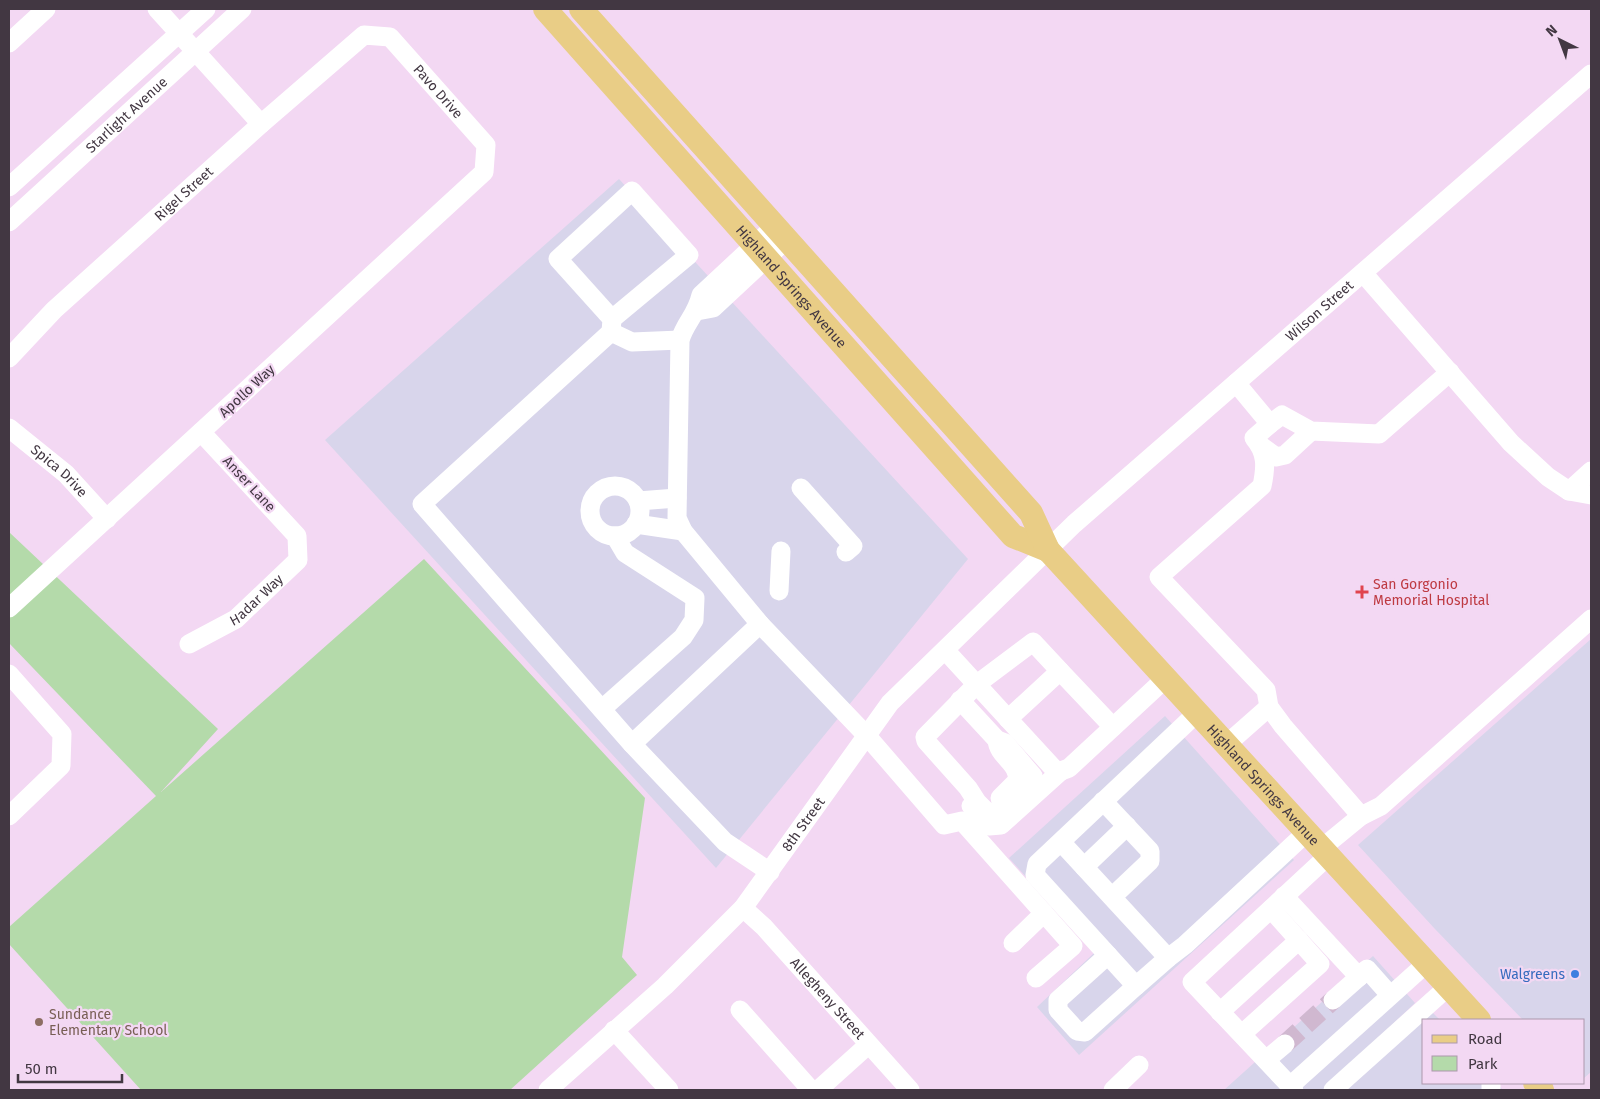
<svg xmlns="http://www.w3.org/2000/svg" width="1600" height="1099" viewBox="0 0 1600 1099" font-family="'Fira Sans',sans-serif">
  <rect width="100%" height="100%" fill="#f3d8f3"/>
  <path fill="#d8d5eb" d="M619 179 968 559 716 868 325 440Z
    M1591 639V1072L1584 1078V1020H1523L1435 929 1358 845Z
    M1165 716 1294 860 1079 1055 1037 1007 1094 953 1009 858Z
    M1373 956 1415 1003 1323 1090H1224Z
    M1429 1009 1440 1020H1424V1083H1496L1503 1090H1342Z"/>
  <path fill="#b4daaa" d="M9 532 218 729 161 792 424 559 645 798 622 957 637 975 510 1090H141L9 944V927L156 796 9 643Z"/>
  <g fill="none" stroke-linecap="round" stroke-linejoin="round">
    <path stroke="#d0b8d0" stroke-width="19" stroke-dasharray="19 9" stroke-linecap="butt" d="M1285 1044 1333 1000"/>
    <g stroke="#fff" stroke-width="19">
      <path d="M157 9 261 124"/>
      <path d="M9 43 46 9"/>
      <path d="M9 187 206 9"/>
      <path id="s1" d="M9 222 242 9"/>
      <path d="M775 226 701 295C696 316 686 321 680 340L677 518 683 531 760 624 867 736 944 825 962 821 1073 946 1036 978"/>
      <path d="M1363 273 1511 443 1548 477 1569 491 1591 471"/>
      <path d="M697 311 713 308 787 239"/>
      <path d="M611 332 612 319 689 255 632 191 558 259 612 319"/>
      <path id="s2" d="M9 358 54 310 261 124 364 35 390 37 486 145 484 172 9 608"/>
      <path d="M1236 383 1270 424 1254 438C1267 453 1266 467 1262 486L1159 577 1266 690 1269 707 1283 726 1361 816"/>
      <path d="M1270 424 1282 415 1311 431 1379 434 1450 372"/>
      <path id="s3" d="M9 428 66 474 107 519"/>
      <path d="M1261 446 1276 457 1285 455 1311 431"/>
      <circle cx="615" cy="511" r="25"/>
      <path d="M801 488 853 546 846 552"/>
      <path d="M1569 491 1591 495"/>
      <path d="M638 501 677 498"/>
      <path d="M636 524 683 531"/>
      <path d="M779 591 781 551"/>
      <path d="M760 624 632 744 725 842 770 872"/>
      <path id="s4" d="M189 644 236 619 298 560 297 536 201 432"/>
      <path d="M945 650 1055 770 1061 771 1069 768 1166 678"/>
      <path d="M9 674 62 734 61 766 9 816"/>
      <path d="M960 700 997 740C998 757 1020 763 1017 781L1000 798"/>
      <path d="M602 709 683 637 694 620 695 598 625 553 615 536"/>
      <path d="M1008 719 1060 671 1113 727"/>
      <path d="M997 740 1005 743 1033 776C1031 790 1011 807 998 813L986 811 977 802 968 788 926 741 925 737 977 684 1033 642 1060 671"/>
      <path d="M632 744 422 504 611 332 632 342 680 340"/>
      <path d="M1227 744 1269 707"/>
      <path d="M1103 801 1150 851V861L1112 897"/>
      <path d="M971 806 989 826 1001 825 1061 771"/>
      <path d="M1061 842 1168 958 1136 986 1035 875 1037 864 1198 712"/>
      <path d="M1322 848 1361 816 1381 806 1591 619"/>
      <path d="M1084 867 1127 826"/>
      <path d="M1284 896 1359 977 1367 969 1390 995"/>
      <path id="s5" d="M743 908 764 927 910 1090"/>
      <path d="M1013 943 1044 913"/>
      <path d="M1108 955 1058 1000V1010L1077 1031 1085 1032 1136 986"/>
      <path d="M1168 958 1185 945 1307 832"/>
      <path d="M1333 1000 1359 977"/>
      <path d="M740 1010 811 1090"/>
      <path d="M1220 1012 1299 940"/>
      <path d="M614 1030 669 1090"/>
      <path d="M1242 1034 1320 964 1271 909"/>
      <path d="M1266 1060 1285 1044"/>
      <path d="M1491 1083V1090"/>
      <path d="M1290 1086 1428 962"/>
      <path id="s6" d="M548 1090 665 986 743 908 890 703 1074 524 1591 74"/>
      <path d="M818 1090 868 1045"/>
      <path d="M1113 1090 1139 1065"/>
      <path d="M1294 1090 1192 982 1329 855"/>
      <path d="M1333 1090 1449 986"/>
    </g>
    <g stroke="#e9cd86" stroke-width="24">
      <path id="s7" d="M545 9 1013 536 1048 550"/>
      <path id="s8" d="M581 9 1031 513 1048 550 1479 1020"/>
      <path d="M1535 1083 1542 1090"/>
    </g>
  </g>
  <path fill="#e0444e" stroke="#f3d8f3" stroke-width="2" d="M1359.5 584.5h5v5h5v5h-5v5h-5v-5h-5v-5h5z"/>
  <circle fill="#3f7fe0" stroke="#f3d8f3" stroke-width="2" cx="1575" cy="974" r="5"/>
  <circle fill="#8d6e63" stroke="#f3d8f3" stroke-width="2" cx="39" cy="1022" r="5"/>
  <g text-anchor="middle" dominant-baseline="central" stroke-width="4.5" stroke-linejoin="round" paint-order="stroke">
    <g font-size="14" fill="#423742" stroke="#f3d8f3">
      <text stroke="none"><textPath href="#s2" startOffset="579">Pavo Drive</textPath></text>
      <text stroke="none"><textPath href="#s1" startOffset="159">Starlight Avenue</textPath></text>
      <text stroke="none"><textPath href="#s2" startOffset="240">Rigel Street</textPath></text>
      <text stroke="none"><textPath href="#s7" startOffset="371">Highland Springs Avenue</textPath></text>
      <text stroke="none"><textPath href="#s6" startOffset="1101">Wilson Street</textPath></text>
      <text transform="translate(247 391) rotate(-43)">Apollo Way</text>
      <text stroke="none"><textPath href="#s3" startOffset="66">Spica Drive</textPath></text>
      <text transform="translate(249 484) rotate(47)">Anser Lane</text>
      <text stroke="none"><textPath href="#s4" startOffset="81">Hadar Way</textPath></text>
      <text stroke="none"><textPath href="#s8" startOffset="1035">Highland Springs Avenue</textPath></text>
      <text stroke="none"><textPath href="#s6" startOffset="370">8th Street</textPath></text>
      <text stroke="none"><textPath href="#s5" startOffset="124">Allegheny Street</textPath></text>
    </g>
    <g font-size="14" fill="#be3a42" stroke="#f3d8f3" text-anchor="start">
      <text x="1373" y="584">San Gorgonio<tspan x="1373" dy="16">Memorial Hospital</tspan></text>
    </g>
    <g font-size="14" fill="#366cbe" stroke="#f3d8f3" text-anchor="end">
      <text x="1565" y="974">Walgreens</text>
    </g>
    <g font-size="14" fill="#785e54" stroke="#f3d8f3" text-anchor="start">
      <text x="49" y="1014">Sundance<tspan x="49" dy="16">Elementary School</tspan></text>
    </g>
  </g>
  <rect width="1600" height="1099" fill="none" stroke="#423742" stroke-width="20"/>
  <rect x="1422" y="1019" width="162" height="65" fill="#f3d8f3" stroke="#ac98ac"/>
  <rect x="1432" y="1035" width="25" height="8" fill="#e9cd86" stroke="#ac98ac"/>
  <text x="1468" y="1044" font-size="15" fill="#423742">Road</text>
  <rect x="1432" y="1056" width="25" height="15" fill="#b4daaa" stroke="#ac98ac"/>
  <text x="1468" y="1069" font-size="15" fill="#423742">Park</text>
  <g transform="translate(1560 40) rotate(318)" stroke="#f3d8f3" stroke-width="4" paint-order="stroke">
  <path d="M0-4L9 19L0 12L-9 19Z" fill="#423742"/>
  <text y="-8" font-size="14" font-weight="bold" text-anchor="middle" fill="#423742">N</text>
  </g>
  <path d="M18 1074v8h104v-8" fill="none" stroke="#423742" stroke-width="2.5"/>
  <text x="25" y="1074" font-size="15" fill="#423742" stroke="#f3d8f3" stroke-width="4" paint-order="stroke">50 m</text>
</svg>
